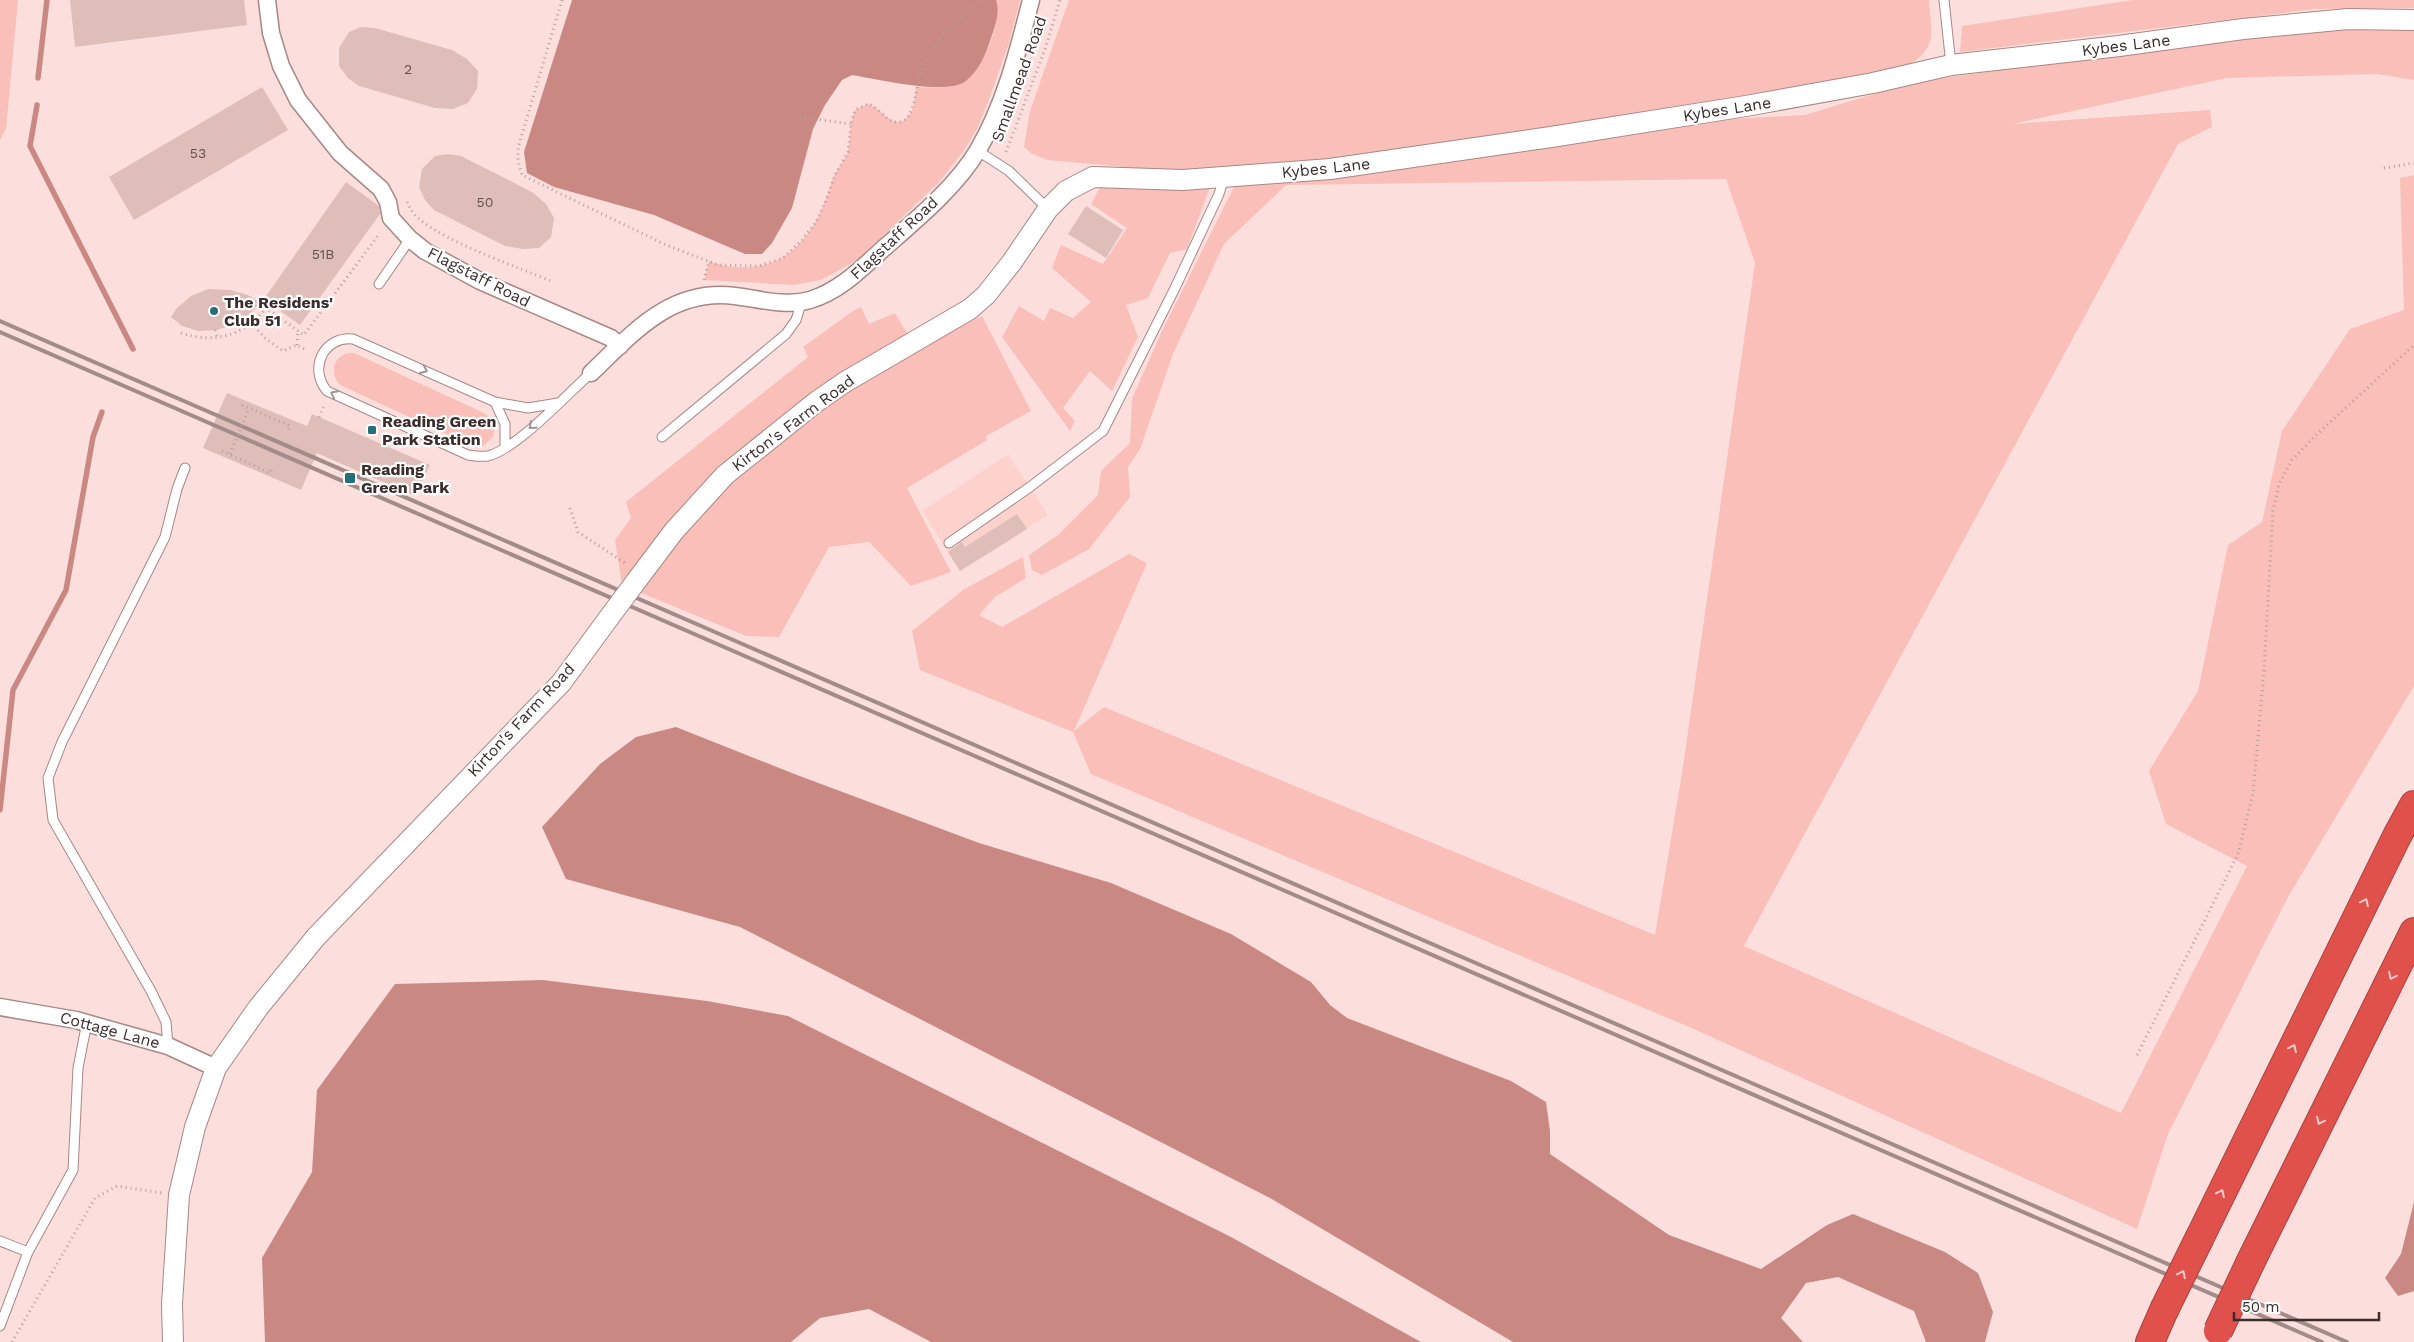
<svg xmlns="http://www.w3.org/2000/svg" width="2414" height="1342" viewBox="0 0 2414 1342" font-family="'Work Sans',sans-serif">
  <rect width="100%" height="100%" fill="#fcdfdc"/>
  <path fill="#fdd2cd" d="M1008 454 1048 515 960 571 922 511Z"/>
  <path fill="#fabfb8" d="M0 0H18L6 129 0 140Z
    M996 0H1020L1009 43 987 105 977 129 963 152 939 182 859 259 821 280 793 285 704 280 709 261C731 270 763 270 783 257 796 250 809 233 816 221 824 207 828 193 833 178 837 169 845 161 848 151 851 137 849 124 855 110L868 104C881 108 886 122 901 122 915 115 914 101 916 87 928 88 956 88 966 81 982 69 1004 19 996 0Z
    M1069 0H1929C1932 40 1938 48 1900 71L1395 160 1728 119 1805 115 1913 82 2308 28 2414 27V80L2377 74 2227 78 2012 124 2210 110 2212 127 2178 144 1744 946 2121 1113 2247 866 2166 824 2149 771 2198 691 2228 545 2262 522 2282 431 2350 329 2404 310 2400 178 2414 175V686L2288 897 2168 1134 2137 1229 1696 1030 1091 774 1073 732 920 670 912 631 963 590 1023 557 1026 578 995 597 979 615 1002 627 1129 554 1147 563 1074 731 1104 707 1655 935 1683 767 1755 263 1726 179 1286 185 1224 244 1173 354 1140 449 1128 467 1130 497 1089 549 1042 575 1032 570 1029 555 1058 535 1098 495 1101 471 1130 443 1132 399 1162 331 1234 187H1210L1187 249 1170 253 1148 298 1126 305 1138 337 1112 391 1090 371 1063 408 1075 421 1070 431 1002 337 1019 306 1044 321 1050 308 1073 318 1091 302 1052 268 1061 245 1103 264 1127 228 1091 204 1103 182 1183 175 1115 166 1048 160 1032 154 1024 147 1030 111Z
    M2133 0H2414V8L2316 9 1960 52 1962 26Z
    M861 307 869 324 895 313 915 347 982 316 1031 411 986 436 987 440 907 488 951 572 911 586 869 542 829 547 779 637 746 636 622 585 615 540 631 518 626 502 808 357 803 347 853 311Z
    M348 353H354L484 413C493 419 496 427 493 437L483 446 468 444 340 385C329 373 333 357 348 353Z"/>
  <path fill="#ca8882" d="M572 0H996C1001 13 994 29 990 41 985 56 979 70 966 81 947 96 876 79 852 75L842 80 825 105 813 129 792 208 772 243 762 254H745L654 215 554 187 527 173 524 152Z
    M676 727 797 775 979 843 1111 883 1231 934 1311 982 1330 1005 1347 1018 1511 1081 1546 1102 1550 1131V1154L1669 1235 1761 1269 1827 1225 1853 1214 1945 1252 1978 1273 1993 1312 1985 1342H1926L1914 1311 1838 1277 1806 1283 1781 1318 1803 1342H1513L1270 1198 740 927 566 879 542 827 600 764 636 737Z
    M543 980 707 1001 788 1016 1231 1237 1421 1342H931L869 1309 820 1318 791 1342H265L262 1258 312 1172 317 1090 395 984Z
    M2414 1202V1291L2398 1296 2385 1278 2401 1254Z"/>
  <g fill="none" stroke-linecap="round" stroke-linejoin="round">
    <path stroke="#ca8882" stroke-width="5.5" d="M38 78 47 0
      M37 105 30 146 133 349
      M0 810 13 690 66 590 93 437 102 412"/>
  </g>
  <path fill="#dfbdb9" d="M70 0H244L247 25 75 47Z
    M361 27 375 28 452 50 467 59 478 71 477 89 468 103 453 109 435 108 359 86 348 78 339 66V48L349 32Z
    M262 87 288 130 134 220 109 177Z
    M448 154 461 156 532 192 546 204 554 218 551 237 539 248 523 249 505 246 434 210 425 200 419 187 422 169 435 156Z
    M346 182 379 206 380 214 300 325 264 299Z
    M1086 206 1123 230 1106 258 1068 234Z
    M208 289 230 290 248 295 260 303 250 314 235 325 215 330 198 331 182 326 171 317 177 308 191 296Z
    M227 393 307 426 312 414 430 465 415 496 317 453 301 490 203 448Z
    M1017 514 1027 529 960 571 948 552 962 542 965 547Z"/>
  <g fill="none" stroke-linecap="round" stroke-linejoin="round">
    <g stroke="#a88784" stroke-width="11">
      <path id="service" d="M1944 0 1951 65
        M978 151 1009 171 1048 209
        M379 284 410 239
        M495 402 505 424V448
        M558 403 528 408 495 402 353 339C324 336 308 368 327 391L468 455C475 456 481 457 488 456 517 449 567 394 591 373
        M662 437 786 334 796 320 802 301
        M949 543 1030 487 1103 431 1175 288 1219 194 1224 177
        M168 1046 166 1022 151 991 53 820 48 778 62 742 165 537 177 489 185 468
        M0 1241 28 1252 73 1170 78 1068 87 1022
        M0 1326 28 1252"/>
    </g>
    <g stroke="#a88784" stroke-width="19">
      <path id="minor" d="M267 0 271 33 281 66 298 100 340 153 381 189 388 202 391 218 410 239 425 251 480 281 611 338 620 346
        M591 373C634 332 671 288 735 296 759 299 786 307 810 300 840 291 862 268 884 248 916 220 957 186 978 150 1005 104 1018 51 1031 0
        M0 1007 76 1020 168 1046 216 1068"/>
    </g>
    <g stroke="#a88784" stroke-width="22">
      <path id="tertiary" d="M637 580 674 531 725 475 816 402 845 382 970 309 986 295 1012 262 1048 209 1066 191 1093 177 1183 180 1330 169 1551 137 1746 106 1873 83 1951 65 2119 46 2243 29 2348 19 2414 20
        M173 1342 172 1304 179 1195 195 1127 216 1068 258 1008 316 937 561 683 608 619"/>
    </g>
    <g stroke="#a64441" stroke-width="30">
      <path id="motorway" d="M2200 1237 2397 836 2414 805
        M2251 1261 2414 932
        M2150 1342 2164 1310"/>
    </g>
    <path stroke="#b59e9b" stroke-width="3" stroke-dasharray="1 4" stroke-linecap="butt" d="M562 0 518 148V161L522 175 664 244 718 265 759 266 783 258 802 240 816 222 825 203 835 175 848 152 851 124 855 110 868 104C879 107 888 125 900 122 915 120 916 85 921 72 934 40 954 20 981 0
      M800 117 851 124
      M1006 152 1045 49 1060 0
      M2384 168 2414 163
      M407 202C410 208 413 214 418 218 447 243 516 266 553 282
      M704 280 709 261
      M270 303 266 308 304 335 380 233
      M251 323 265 338 283 351 297 345 306 350
      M215 330 218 338
      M181 333C215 344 244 336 266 308
      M297 345 298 331
      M242 405 290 426 289 430
      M319 417 325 404
      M222 451 270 473 272 467
      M570 508 578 532 625 563
      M2137 1055 2238 854 2253 793 2264 671 2273 511 2279 484 2292 460 2314 437 2414 345
      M12 1342 95 1198 117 1186 162 1193"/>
    <use href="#service" stroke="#fff" stroke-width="9"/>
    <use href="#minor" stroke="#fff" stroke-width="16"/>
    <use href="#tertiary" stroke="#fff" stroke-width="20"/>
    <use href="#motorway" stroke="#e0514c" stroke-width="28"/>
    <path stroke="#a28c8a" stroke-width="4" d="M0 321 2347 1342
      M0 332 2322 1342"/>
    <g stroke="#a88784" stroke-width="22" stroke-linecap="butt">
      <path id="tertiary-bridge" d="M608 619 637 580"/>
    </g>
    <g stroke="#a64441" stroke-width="30" stroke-linecap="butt">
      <path id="motorway-bridge" d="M2164 1310 2200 1237
        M2218 1331 2251 1261"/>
    </g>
    <path stroke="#b59e9b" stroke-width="3" stroke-dasharray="1 4" stroke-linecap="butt" d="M230 454 249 408"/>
    <use href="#tertiary-bridge" stroke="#fff" stroke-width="20"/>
    <use href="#motorway-bridge" stroke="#e0514c" stroke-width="28"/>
  </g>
  <defs><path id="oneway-chevron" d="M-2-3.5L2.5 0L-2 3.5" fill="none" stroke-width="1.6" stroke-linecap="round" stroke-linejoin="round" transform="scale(1.25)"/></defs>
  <g stroke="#9d9696">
    <use href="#oneway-chevron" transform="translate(424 370) rotate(25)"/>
    <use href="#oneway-chevron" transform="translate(334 394) rotate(-153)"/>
    <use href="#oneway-chevron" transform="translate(532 426) rotate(140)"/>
  </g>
  <g stroke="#f6cbc9">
    <use href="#oneway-chevron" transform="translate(2365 902) rotate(-64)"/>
    <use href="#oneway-chevron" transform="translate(2392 976) rotate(116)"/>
    <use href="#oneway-chevron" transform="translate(2293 1048) rotate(-64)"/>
    <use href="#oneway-chevron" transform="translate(2320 1121) rotate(116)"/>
    <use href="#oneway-chevron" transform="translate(2221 1193) rotate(-64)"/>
    <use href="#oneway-chevron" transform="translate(2182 1274) rotate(-64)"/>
  </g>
  <g fill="#256f77" stroke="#fff" stroke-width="2">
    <circle cx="214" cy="311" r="5"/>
    <rect x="367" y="425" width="10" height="10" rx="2.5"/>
    <rect x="344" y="472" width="12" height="12" rx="2.5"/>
  </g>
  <g text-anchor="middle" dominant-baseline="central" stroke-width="4.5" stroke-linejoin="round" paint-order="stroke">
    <g font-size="14" fill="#64514f">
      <text x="408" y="69">2</text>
      <text x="198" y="153">53</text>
      <text x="485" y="202">50</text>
      <text x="323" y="254">51B</text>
    </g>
    <g font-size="16" fill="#3b2d2c" stroke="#fff">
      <text transform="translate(2126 45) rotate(-7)">Kybes Lane</text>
      <text transform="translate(1019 79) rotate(-70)">Smallmead Road</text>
      <text transform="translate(1727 109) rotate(-9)">Kybes Lane</text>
      <text transform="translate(1326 168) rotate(-6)">Kybes Lane</text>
      <text transform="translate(894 238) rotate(-43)">Flagstaff Road</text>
      <text transform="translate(479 277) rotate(27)">Flagstaff Road</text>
      <text transform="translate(793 423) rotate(-37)">Kirton's Farm Road</text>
      <text transform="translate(521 720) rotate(-47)">Kirton's Farm Road</text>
      <text transform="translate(110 1030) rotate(15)">Cottage Lane</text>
    </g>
    <g font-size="16" font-weight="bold" fill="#3b2d2c" stroke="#fff" text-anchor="start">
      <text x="224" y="302">The Residens'<tspan x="224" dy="18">Club 51</tspan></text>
      <text x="382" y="421">Reading Green<tspan x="382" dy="18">Park Station</tspan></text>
      <text x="361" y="469">Reading<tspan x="361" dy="18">Green Park</tspan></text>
    </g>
  </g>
  <path d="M2234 1312v8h145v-8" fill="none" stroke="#3b2d2c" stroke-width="2.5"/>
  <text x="2242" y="1312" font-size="15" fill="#3b2d2c" stroke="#ffffff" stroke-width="4" paint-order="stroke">50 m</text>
</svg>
